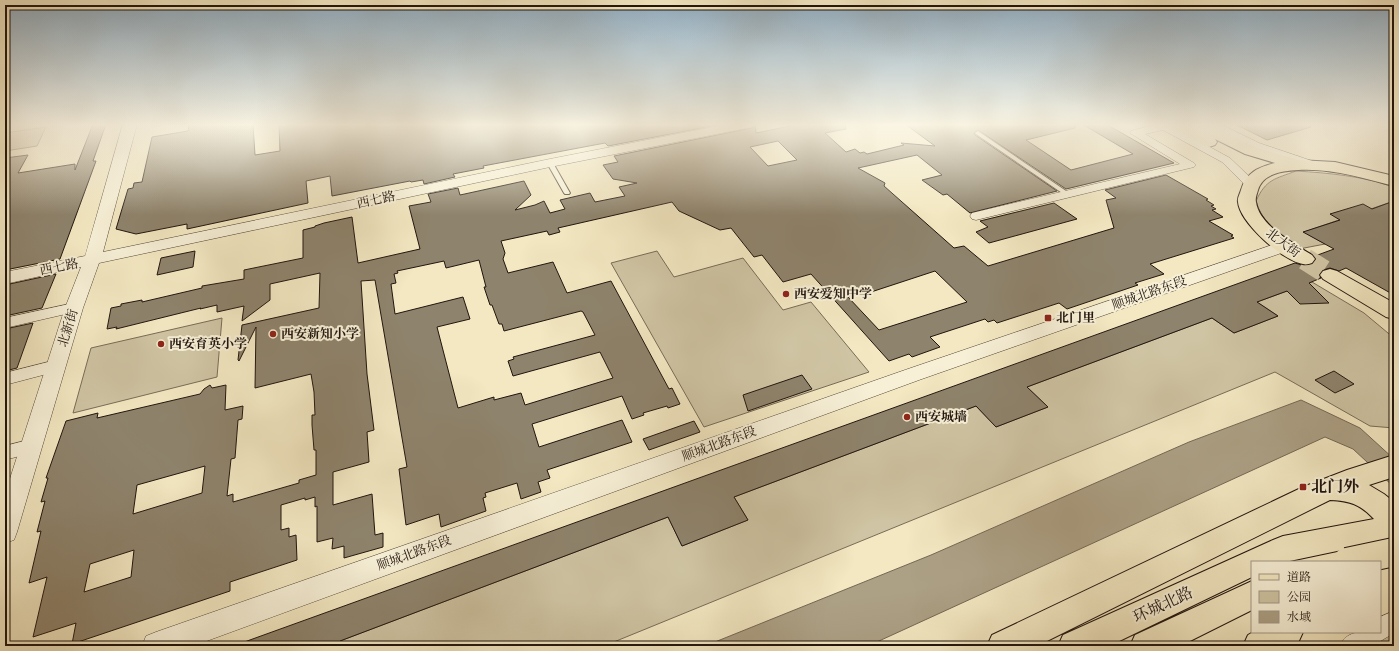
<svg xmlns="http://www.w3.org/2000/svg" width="1399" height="651" viewBox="0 0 1399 651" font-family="Cardo,'Noto Serif SC',serif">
  <rect width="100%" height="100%" fill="#f3e8c2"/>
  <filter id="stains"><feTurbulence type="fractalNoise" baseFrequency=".005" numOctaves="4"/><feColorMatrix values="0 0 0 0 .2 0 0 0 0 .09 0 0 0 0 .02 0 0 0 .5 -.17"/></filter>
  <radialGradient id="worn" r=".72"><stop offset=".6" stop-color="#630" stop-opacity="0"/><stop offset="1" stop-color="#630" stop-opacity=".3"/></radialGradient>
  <path fill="#cfc4a3" stroke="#786c58" d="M46 127 37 146 5 151V133Z
    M1296 171C1329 173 1362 176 1394 187V201L1304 232 1325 244 1299 249C1281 236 1262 223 1256 201 1266 179 1275 179 1296 171Z
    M657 251 674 277 743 258 783 310 811 302 869 372 704 427 611 263Z
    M1312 282 1364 313 1394 338V428L1370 426 1275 372 604 646H341L340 641 668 517 682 546 748 520 734 497 976 406 996 427 1048 407 1027 387 1212 318 1234 333 1278 316 1257 302Z
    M222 318 217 377 73 413 91 348Z
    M1394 628V646H1365Z"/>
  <path fill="#aca085" stroke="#746855" d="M1301 400 1360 428 1394 459V487L1353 449 1325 437 868 646H705L931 555 1189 442Z"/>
  <path fill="#8e836c" stroke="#21150e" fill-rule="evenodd" d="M93 124H106L93 161H96L60 259 5 270V158L28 155 18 173 75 164V170Z
    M189 124H253L255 155 280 151 279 124H722L608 146 605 143 483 166 484 168 453 174 455 177 424 184 423 180 411 182 410 181 332 196 330 176 306 181 308 203 187 229V224L136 234 116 229 128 189 133 188 134 183 142 182 152 137 188 131Z
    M755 124 756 133 790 126 787 124H845L846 129 825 133 846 152 855 149 860 153 864 152 867 154 904 145 901 143 935 146 905 124H1075V128L1026 140 1071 170 1133 154 1082 124H1106L1174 163 1066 189 978 130 974 133 975 135 1057 191 970 213 947 194 943 195 922 180 942 175 917 155 858 168 885 183 884 186 954 248 964 246 988 266 1114 228 1106 200 1116 198 1105 190 1166 175 1208 199 1206 200 1214 205 1211 206 1216 209 1212 210 1223 217 1209 221 1233 235 1231 236 1234 238 1150 264 1164 274 1135 283 1138 285 1067 309 1059 303 997 323 994 320 988 322 985 319 930 337 940 347 912 357 909 354 889 361 811 274 783 282 762 255 754 257 731 228 720 230 679 211 672 202 558 228 560 232 549 235 547 231 501 241 505 253 503 259 508 273 553 262 567 293 611 281 669 389 672 388 680 404 668 408 667 406 643 413 644 415 632 419 622 396 532 424 539 447 622 420 632 442 547 470 550 478 538 482 541 492 521 499 517 483 485 493 486 497 483 498 486 511 441 527 439 514 406 525 399 469 407 467 375 280 361 281 367 374 374 430 367 432 369 462 333 472V505L372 494 375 535 383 533V547L344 558V546L332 549 333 538 317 542V506L315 507V497L305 500V498L281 505V530L289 528V537L296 535 297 560 230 582V591L72 644 76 623 33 637 47 577 29 583 41 531 37 532 45 501 41 502 48 478H46L66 421 98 413 97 418 200 394 204 389 210 385 212 388 226 385 225 410 243 406 242 419 238 420 235 458 231 459 227 496 233 494V502L299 483V480L316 475V450H314L312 425V415H315L314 392 311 374 255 388 256 327 239 361 238 360 242 325 319 308 320 273 270 284V300L242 321 244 306 217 312V305L200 309 201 308 116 329 117 327 107 329 111 308 121 306V304L142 300V302L202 288V286L244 279V270L303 258V230L315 227V226L324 223 352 217 358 263 420 249 409 206 431 202 428 194 458 188 460 195 524 181 531 195 515 210 535 205 544 201 550 213 565 209 560 200 590 193 595 202 625 196 619 187 637 183 613 179 603 165 618 162 614 156 752 128ZM778 141 797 160 768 166 750 147ZM479 260 486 287H484L490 305H492L499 324H502L504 331 581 311 583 312 595 335 513 357 514 359 508 361 513 376 600 352 613 378 525 405 521 393 494 400V397L458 408 437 327 470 319 463 297 395 314 391 284 396 283 394 274 398 273 397 271 444 261 446 268ZM935 271 967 302 879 330 848 297 868 293ZM205 466 202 493 133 514 137 485ZM134 550 131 577 84 592 90 564Z
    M1235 124H1311V127L1267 140Z
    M1394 201V295L1346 268 1339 271 1330 268 1323 270 1318 275 1321 278 1309 283 1329 303 1300 304 1287 291 1257 302 1278 316 1234 333 1212 318 1027 387 1048 407 996 427 976 406 734 497 748 520 682 546 668 517 340 641 341 646H236V645L1295 263 1305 266 1312 264 1316 259 1315 256 1334 249 1303 232 1340 220 1330 214 1363 204 1372 209Z
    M1054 203 1077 219 989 243 976 232 988 227 980 221Z
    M195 251 193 267 157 275 161 258Z
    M56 274 42 308 5 316V285Z
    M33 323 17 368 5 371V329Z
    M1334 371 1354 384 1335 393 1315 380Z
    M802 375 812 389 748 411 743 395Z
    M694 421 700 432 649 450 643 439Z"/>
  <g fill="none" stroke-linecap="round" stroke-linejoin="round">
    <path stroke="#d4c8a7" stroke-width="22" stroke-dasharray="22 11" stroke-linecap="butt" d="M1305 259 1330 275"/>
    <g stroke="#564a3b" stroke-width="2">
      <path id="service" d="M978 131 1069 193V195H1065L976 134 975 133Z
        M550 161 553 163 570 193 569 194H565L564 193 547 163Z"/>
    </g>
    <g stroke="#564a3b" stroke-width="1">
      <path id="minor" d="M1158 124H1181L1180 126 1175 128 1230 158 1257 184 1255 187H1247L1222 162 1163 130 1145 134 1194 163 1196 165 1194 167 976 220 972 219 970 216 972 213 976 212 1180 164 1130 133 1131 131Z
        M1207 124H1220L1259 143 1321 164 1323 166 1321 168H1313L1251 147 1208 126Z
        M74 303 79 305 81 308 79 311 5 328V318Z
        M56 360 62 362 64 366 62 370 5 385V373Z
        M32 439 38 441 41 446 38 451 5 460V446Z
        M1394 611V633L1372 646H1340C1347 629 1364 632 1380 632V617Z"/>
    </g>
    <g stroke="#564a3b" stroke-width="1">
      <path id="tertiary" d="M123 124H137L103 252 550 159 728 124H754L752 127 747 128 550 167 99 263 83 308 17 532 14 540 5 543V494L65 308 81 267 5 284V272L85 256Z
        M1284 241 1290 242 1292 246 1290 250 919 380 193 646H142L146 636 156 632 905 370Z"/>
    </g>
    <g stroke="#21150e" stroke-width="2">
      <path id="primary" d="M1167 124H1186L1192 127 1190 124H1209L1257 148 1298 160 1335 162 1394 176V186C1363 178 1331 168 1298 170 1283 171 1263 173 1258 190 1257 194 1255 198 1256 202 1259 225 1294 244 1312 255L1315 259 1312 263C1309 264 1306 265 1303 264 1283 261 1240 223 1238 202 1237 198 1240 194 1241 190 1246 173 1258 167 1275 163L1245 154 1215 139 1217 142 1215 145 1209 147 1203 145 1170 127Z
        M1330 269 1337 271 1394 303V319L1386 317 1323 279 1320 275 1323 271Z
        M1394 455V477L1369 485 1384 494 1394 502V539L1285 562H1252V577L1109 646H1058L1063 635 1273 540 1283 536 1374 519C1360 504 1350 501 1330 500L1037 646H987L992 635 1303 487 1347 470Z
        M1252 581V610L1180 646H1130L1135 635Z
        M1253 632H1303L1298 643 1292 646H1243L1248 635Z"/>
    </g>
    <use href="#service" fill="#f7f0d7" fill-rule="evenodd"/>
    <use href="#minor" fill="#f7f0d7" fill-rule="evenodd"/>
    <use href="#tertiary" fill="#f7f0d7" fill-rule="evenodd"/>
    <use href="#primary" fill="#f3e8c2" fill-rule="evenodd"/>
    <g stroke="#21150e" stroke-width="30" stroke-linecap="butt">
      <path id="primary-bridge" d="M1347 562 1394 552"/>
    </g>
    <use href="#primary-bridge" stroke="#f3e8c2" stroke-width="28"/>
  </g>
  <linearGradient id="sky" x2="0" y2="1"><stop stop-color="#90acc0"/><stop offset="0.58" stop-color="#faf5e4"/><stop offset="1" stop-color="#faf5e4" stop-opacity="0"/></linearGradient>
  <rect width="1399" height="215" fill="url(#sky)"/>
  <g fill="#8f2418" stroke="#f7f0d7" stroke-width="1.5">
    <circle cx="786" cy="294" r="4"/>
    <rect x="1044" y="314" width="8" height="8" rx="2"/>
    <circle cx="273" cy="334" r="4"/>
    <circle cx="161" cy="344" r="4"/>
    <circle cx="907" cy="417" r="4"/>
    <rect x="1299" y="483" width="8" height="8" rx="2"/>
  </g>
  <g text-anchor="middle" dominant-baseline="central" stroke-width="4" stroke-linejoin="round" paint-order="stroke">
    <g font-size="13" fill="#21150e" stroke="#f7f0d7">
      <text transform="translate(376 200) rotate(-12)">西七路</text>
      <text transform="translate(1283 243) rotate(37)">北大街</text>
      <text transform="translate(59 267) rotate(-11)">西七路</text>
      <text transform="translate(1149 293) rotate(-19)">顺城北路东段</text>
      <text transform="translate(68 328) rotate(-73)">北新街</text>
      <text transform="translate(719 444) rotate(-20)">顺城北路东段</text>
      <text transform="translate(414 553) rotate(-20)">顺城北路东段</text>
    </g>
    <g font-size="13" font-weight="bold" fill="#21150e" stroke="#f7f0d7" text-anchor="start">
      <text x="794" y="294">西安爱知中学</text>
      <text x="1056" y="318">北门里</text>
      <text x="281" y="334">西安新知小学</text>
      <text x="169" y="344">西安育英小学</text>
      <text x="915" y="417">西安城墙</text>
    </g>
    <g font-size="16" font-weight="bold" fill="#21150e" stroke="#f7f0d7" text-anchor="start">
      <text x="1311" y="487">北门外</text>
    </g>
    <g font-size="16" fill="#21150e" stroke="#f7f0d7">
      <text transform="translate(1163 605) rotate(-25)">环城北路</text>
    </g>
  </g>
  <rect width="1399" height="651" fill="none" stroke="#f3e8c2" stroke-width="20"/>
  <rect x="6" y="6" width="1387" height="639" fill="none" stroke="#21150e" stroke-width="2"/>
  <rect x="10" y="10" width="1379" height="631" fill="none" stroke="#21150e"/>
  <rect x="1251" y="561" width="130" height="72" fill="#f7f0d7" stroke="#a19887"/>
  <rect x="1259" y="574" width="20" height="6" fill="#f3e8c2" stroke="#a19887"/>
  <text x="1287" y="581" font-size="12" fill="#21150e">道路</text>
  <rect x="1259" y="591" width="20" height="12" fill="#cfc4a3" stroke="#a19887"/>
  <text x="1287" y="601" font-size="12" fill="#21150e">公园</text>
  <rect x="1259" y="611" width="20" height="12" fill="#aca085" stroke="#a19887"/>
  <text x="1287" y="621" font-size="12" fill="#21150e">水域</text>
  <rect width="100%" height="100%" filter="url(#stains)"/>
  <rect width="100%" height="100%" fill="url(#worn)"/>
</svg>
